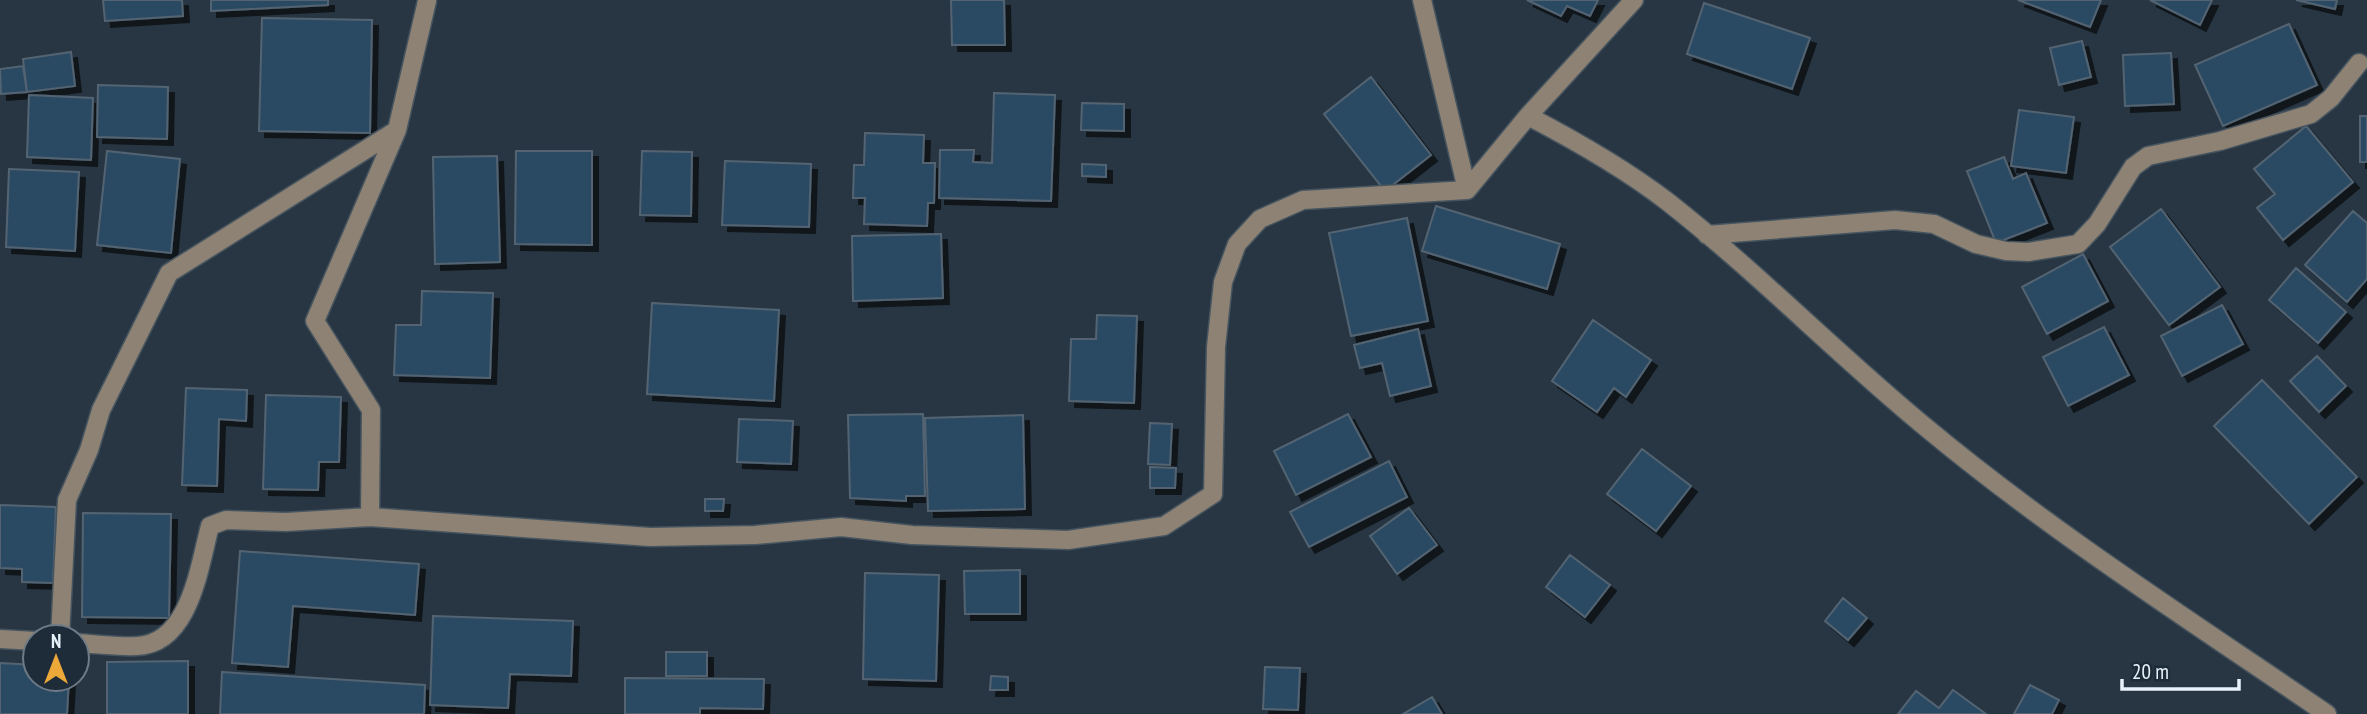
<svg xmlns="http://www.w3.org/2000/svg" width="2367" height="714" viewBox="0 0 2367 714" font-family="'PT Sans Narrow',sans-serif">
  <defs>
    <filter id="shadow"><feDropShadow dx="6" dy="6" stdDeviation="0" flood-color="#0009"/></filter>
  </defs>
  <rect width="100%" height="100%" fill="#273642"/>
  <path fill="#2b4a63" stroke="#536472" stroke-width="2" filter="url(#shadow)" d="M103 0H182L183 16 105 21Z
    M211 0H328V5L211 11Z
    M951 0H1004L1005 45H952Z
    M1527 0H1598L1590 16 1567 6 1561 16Z
    M2018 0H2101L2090 27Z
    M2150 0H2212L2200 25Z
    M2296 0H2337L2335 9Z
    M1704 3 1810 38 1792 89 1687 54Z
    M262 18 372 20 370 133 259 131Z
    M2289 24 2317 85 2223 126 2195 65Z
    M2082 41 2091 77 2059 85 2050 48Z
    M71 52 75 86 27 92 23 59Z
    M2171 53 2174 104 2125 106 2123 55Z
    M23 66 27 92 1 94 0 69Z
    M1371 77 1431 155 1385 191 1324 114Z
    M98 85 168 87 167 139 97 137Z
    M994 93 1055 95 1051 201 939 198 940 150H974L973 162 992 163Z
    M29 95 93 98 91 160 27 157Z
    M1082 103 1124 104V131L1081 130Z
    M2019 110 2074 117 2066 173 2011 166Z
    M2360 116H2367V162H2360Z
    M2306 126 2353 182 2283 240 2257 208 2275 194 2254 169Z
    M865 133 924 135 923 163H935L934 203H928L927 226 864 224 865 198H853L854 165H864Z
    M107 151 180 159 171 253 97 245Z
    M516 151H592V245L515 244Z
    M642 151 692 152 691 216 640 215Z
    M497 156 500 262 435 264 433 157Z
    M2004 157 2013 179 2026 173 2047 223 1996 243 1967 171Z
    M725 161 811 164 809 227 722 225Z
    M1082 164 1106 165V177L1082 176Z
    M9 169 79 172 75 251 6 247Z
    M1436 206 1560 244 1547 289 1422 251Z
    M2161 209 2220 287 2169 325 2110 247Z
    M2353 211 2367 223V279L2347 302 2305 265Z
    M1407 218 1428 321 1351 336 1329 233Z
    M941 234 943 298 853 301 852 236Z
    M2083 254 2108 301 2047 334 2022 287Z
    M2296 268 2346 312 2318 343 2269 300Z
    M422 291 493 293 490 378 394 375 396 325H421Z
    M652 303 779 310 774 401 647 394Z
    M2222 305 2243 344 2182 376 2161 336Z
    M1097 315 1137 316 1134 403 1069 401 1071 339H1096Z
    M1593 320 1651 360 1626 397 1614 388 1597 412 1552 381Z
    M2104 327 2129 375 2068 406 2043 357Z
    M1418 329 1431 386 1390 396 1382 363 1360 368 1354 345Z
    M2317 356 2346 386 2319 412 2290 381Z
    M2262 380 2357 477 2309 524 2214 426Z
    M186 388 247 390 246 421 219 419 217 486 182 485Z
    M266 395 341 397 339 462H319L318 490 263 489Z
    M923 414 925 496H906V501L850 498 848 415Z
    M1348 414 1371 457 1296 495 1274 451Z
    M1023 415 1025 509 928 511 925 418Z
    M739 419 793 421 791 464 737 462Z
    M1150 423 1172 424 1170 465 1148 464Z
    M1642 449 1691 486 1656 531 1607 494Z
    M1389 461 1407 497 1309 547 1290 512Z
    M1150 467 1176 468 1175 488H1150Z
    M705 499H724L723 511H705Z
    M0 505 56 507 53 583 22 582V569L0 568Z
    M1409 508 1437 545 1397 574 1370 536Z
    M83 513 171 514 169 618 82 617Z
    M240 551 419 564 415 615 293 606 288 667 232 663Z
    M1570 555 1610 585 1585 617 1546 587Z
    M1020 570V614H965L964 571Z
    M865 573 939 575 936 681 863 679Z
    M1843 598 1867 618 1848 640 1825 621Z
    M433 616 573 621 571 676 510 674 508 708 430 705Z
    M666 652H707V676H666Z
    M188 661V714H107V662Z
    M0 663 35 665V679H69L67 714H0Z
    M1265 667 1300 668 1298 710 1263 709Z
    M222 672 425 685 424 714H220Z
    M991 676 1008 677V690H990Z
    M625 678 764 679 763 709 700 708V714H625Z
    M2030 685 2059 700 2052 714H2014Z
    M1953 690 1986 714H1898L1916 691 1939 708Z
    M1432 697 1442 714H1403Z"/>
  <g fill="none" stroke-linecap="round" stroke-linejoin="round">
    <g stroke="#46545f" stroke-width="21">
      <path id="minor" d="M1422 0 1467 190 1528 116C1576 141 1625 169 1668 202 1757 272 1836 353 1923 425 2050 531 2191 621 2327 714
        M1528 116 1634 0
        M1707 235 1895 220 1934 224 1976 244 2006 251 2028 252 2078 244 2097 224 2133 167 2148 156 2220 141 2311 114 2331 98 2359 63
        M370 517 371 410 315 321 397 130 427 1
        M60 637 67 500 89 450 101 410 169 273 397 130
        M0 639 35 641
        M77 643C96 644 117 647 137 646 190 644 199 567 210 526L226 520 286 522 370 517 650 537 755 535 841 527 912 535 1068 540 1164 526 1213 494 1216 347 1223 282 1237 244 1260 219 1303 200 1467 190"/>
    </g>
    <use href="#minor" stroke="#8d8273" stroke-width="18"/>
  </g>
  <g transform="translate(56 658)"><circle r="33" fill="#1d2c38" stroke="#6e7b86" stroke-width="2"/>
  <path d="M0-5L12 26L0 18L-12 26Z" fill="#eca93a"/>
  <text y="-10" font-size="19" font-weight="bold" text-anchor="middle" fill="#e8f2fa">N</text>
  </g>
  <path d="M2122 679v10h117v-10" fill="none" stroke="#e8f2fa" stroke-width="3.5"/>
  <text x="2132" y="679" font-size="21" fill="#e8f2fa" stroke="#1d2c38" stroke-width="5" paint-order="stroke">20 m</text>
</svg>
